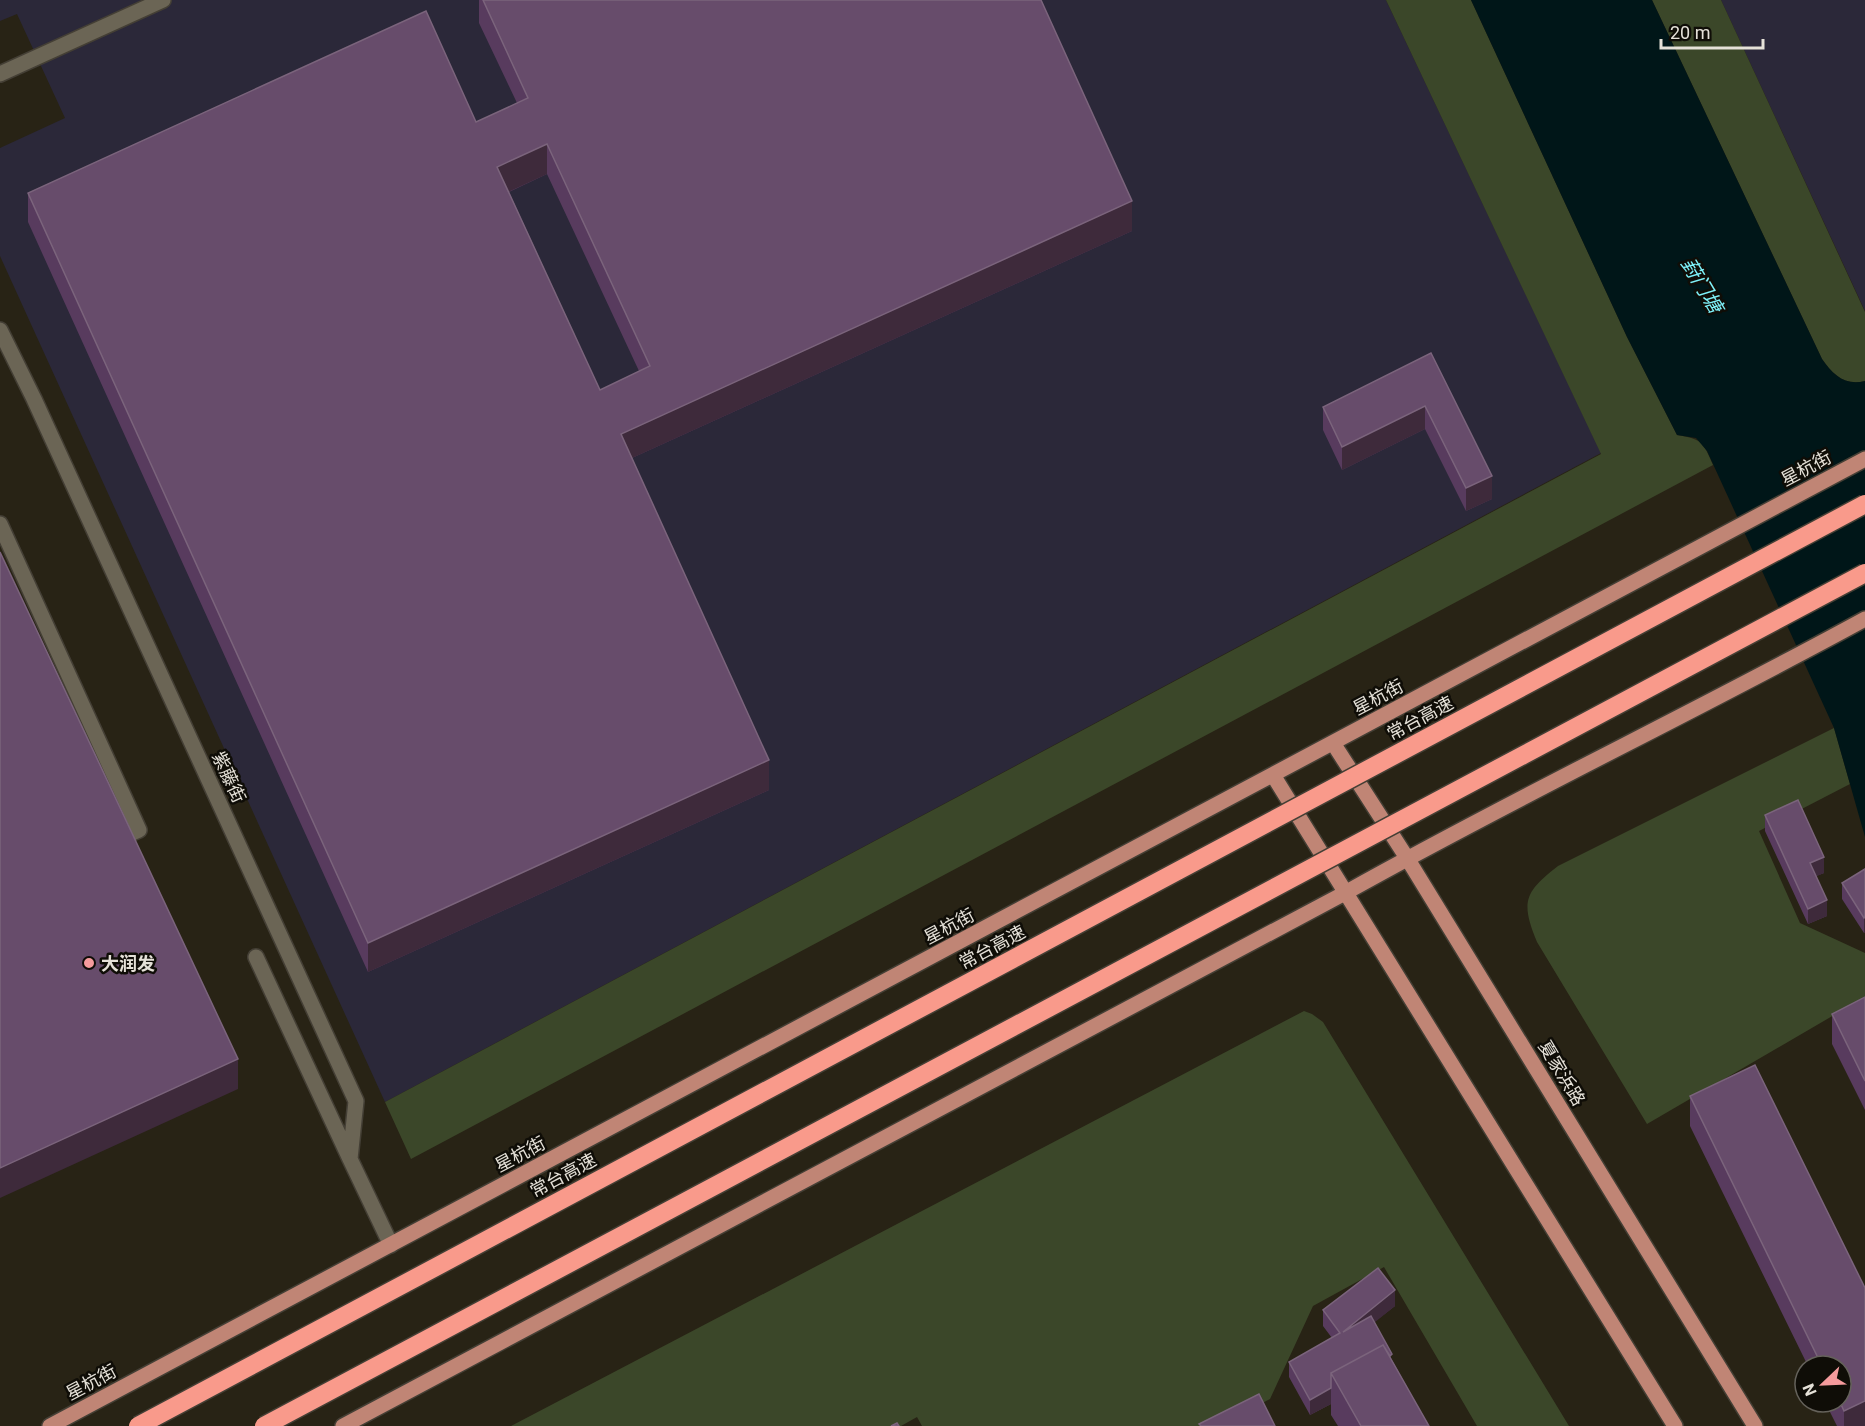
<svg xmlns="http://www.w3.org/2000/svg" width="1865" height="1426" viewBox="0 0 1865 1426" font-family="Roboto,'Noto Sans SC',sans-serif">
  <rect width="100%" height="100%" fill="#282315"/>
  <path fill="#2b2839" d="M0 0H1386L1601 453 385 1102 0 256V148L65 118 17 14 0 21Z
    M1721 0H1865V312V311Z"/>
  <path fill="#3b4729" d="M1386 0H1471L1627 337 1677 435C1701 439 1703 441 1713 465L411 1159 385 1102 1601 454Z
    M1652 0H1721L1865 312V381C1845 386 1833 375 1822 359Z
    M1834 728 1850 784 1759 831 1800 923 1865 953V997L1647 1124 1537 942C1520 901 1525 892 1558 866Z
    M1304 1011 1312 1014 1323 1022 1569 1426H1477L1384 1267 1313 1306 1270 1399 1218 1426H922L917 1417 901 1426H511Z"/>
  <path fill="#001618" d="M1471 0H1652L1822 359C1833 375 1845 386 1865 381V837L1834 728 1707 451 1696 438 1677 435 1627 337Z"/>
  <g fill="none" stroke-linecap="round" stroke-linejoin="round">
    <g stroke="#443f35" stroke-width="18">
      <path id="minor" d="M0 74 163 0
        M0 330 34 399 356 1101 350 1159 391 1245
        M0 524 139 830 120 838
        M256 957 350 1159"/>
    </g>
    <g stroke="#443f35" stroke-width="18">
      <path id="major" d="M1333 743 1407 858 1755 1426
        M1273 775 1675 1426
        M50 1426 1865 459
        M343 1426 1345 893C1516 797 1693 713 1865 619"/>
    </g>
    <use href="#minor" stroke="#6b6555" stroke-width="15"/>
    <use href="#major" stroke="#c08575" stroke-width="15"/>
    <g stroke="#443f35" stroke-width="21" stroke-linecap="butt">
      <path id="highway-bridge" d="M138 1426 1865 504
        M264 1426 1865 573"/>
    </g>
    <use href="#highway-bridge" stroke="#f99a8b" stroke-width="18"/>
  </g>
  <path fill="#583b5e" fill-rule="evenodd" d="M479 0H1041L1132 231 632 458 769 790 368 972 28 222V193L476 122 517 103 479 23ZM547 174 639 371 600 390 509 192Z
    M1431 353 1492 499 1466 511 1425 429 1342 470 1323 430V407Z
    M1765 815 1824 873 1816 876 1827 916 1808 924 1765 831Z
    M1865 869V933H1864L1842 899V883Z
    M1865 997V1110L1832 1044V1014Z
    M1755 1065 1865 1288V1426H1837L1825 1402H1841V1366H1808L1690 1126V1096Z
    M1395 1306 1374 1322 1392 1360 1429 1426H1338L1331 1415V1404L1310 1415 1289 1377V1362L1332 1338 1323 1326V1310Z"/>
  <path fill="#3e2a3b" d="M547 144V174L497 197V167Z
    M1132 201V231L621 463V434Z
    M1425 406V429L1342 470V447Z
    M1492 476V499L1466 511V488Z
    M769 760V790L368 972V943Z
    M1824 857V873L1810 879V863Z
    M1827 900V916L1808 924V909Z
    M1865 917V933H1864V918Z
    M238 1059V1089L0 1198V1168Z
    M1395 1290V1306L1343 1348V1332Z
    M1331 1388V1404L1310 1415V1400Z
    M1865 1401V1426H1844V1411Z"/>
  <path fill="#674c6b" stroke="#7b647c" stroke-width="1.5" fill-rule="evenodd" d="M483 0H1041L1132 201 621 434 769 760 368 943 28 193 426 11 476 122 528 98ZM547 144 650 366 600 390 497 167Z
    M1431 353 1492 476 1466 488 1425 406 1342 447 1323 407Z
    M0 552 238 1059 0 1168Z
    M1798 800 1824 857 1810 863 1827 900 1808 909 1765 815Z
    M1865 869V917L1864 918 1842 883Z
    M1865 997V1081L1832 1014Z
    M1755 1065 1865 1288V1401L1844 1411 1840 1402H1841V1366H1822L1690 1096Z
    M1378 1268 1395 1290 1343 1332 1371 1316 1392 1354 1390 1356 1383 1345 1331 1373V1388L1310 1400 1289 1362 1340 1333 1323 1310Z
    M1383 1345 1429 1426H1361L1331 1373Z
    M1259 1394 1275 1426H1201L1199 1424Z
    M897 1423 899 1426H891Z"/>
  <circle fill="#f59b9d" stroke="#0f0d07" stroke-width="2" cx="89" cy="963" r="6"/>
  <g text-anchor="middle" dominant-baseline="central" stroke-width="5" stroke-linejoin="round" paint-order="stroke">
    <g font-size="18" fill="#e5e1d8" stroke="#0f0d07">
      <text transform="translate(1806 468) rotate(-28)">星杭街</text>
      <text transform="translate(1378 697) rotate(-28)">星杭街</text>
      <text transform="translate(1420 718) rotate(-28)">常台高速</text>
      <text transform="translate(229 777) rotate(65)">紫藤街</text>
      <text transform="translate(949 926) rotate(-28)">星杭街</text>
      <text transform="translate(992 947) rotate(-28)">常台高速</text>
      <text transform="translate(1562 1073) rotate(59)">夏家浜路</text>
      <text transform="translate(520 1154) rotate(-28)">星杭街</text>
      <text transform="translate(563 1175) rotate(-28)">常台高速</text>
      <text transform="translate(91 1382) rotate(-28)">星杭街</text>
    </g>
    <g font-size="18" font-weight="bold" fill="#e5e1d8" stroke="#0f0d07" text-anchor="start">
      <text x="101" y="963">大润发</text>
    </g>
    <g font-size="20" font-style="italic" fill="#7ef2fa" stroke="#0f0d07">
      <text transform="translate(1702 285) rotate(59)">葑门塘</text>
    </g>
  </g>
  <g transform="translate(1823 1384) rotate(247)"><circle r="28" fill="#0f0d07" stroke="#65625b" stroke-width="1.5"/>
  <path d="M0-4.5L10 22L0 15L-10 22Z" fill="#f59b9d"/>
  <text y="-9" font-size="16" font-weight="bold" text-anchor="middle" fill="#e5e1d8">N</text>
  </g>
  <path d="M1661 39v9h102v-9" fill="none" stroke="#e5e1d8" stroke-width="3"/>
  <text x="1670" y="39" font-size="18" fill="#e5e1d8" stroke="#0f0d07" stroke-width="4.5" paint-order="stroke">20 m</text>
</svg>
